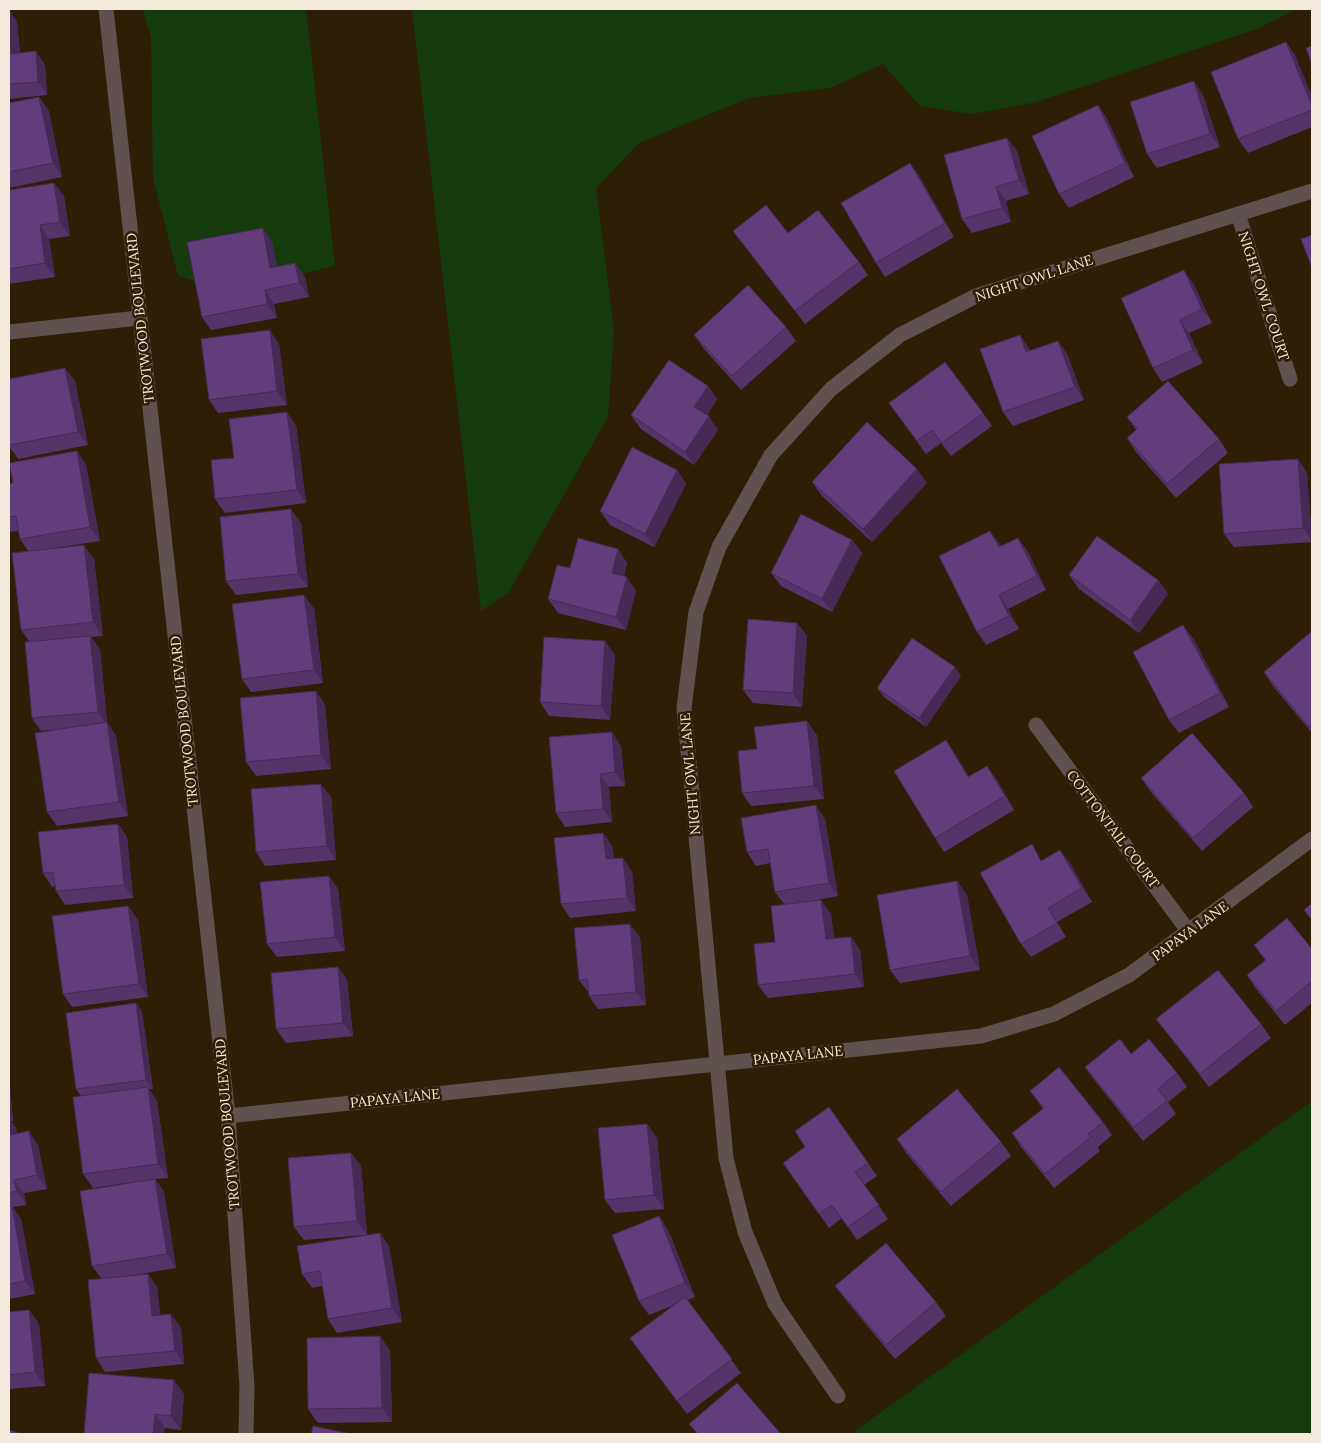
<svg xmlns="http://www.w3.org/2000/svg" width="1321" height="1443" viewBox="0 0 1321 1443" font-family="Lora,serif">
  <rect width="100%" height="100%" fill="#2d1f06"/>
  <path fill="#153b0c" d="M143 9H306L335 266 229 291 178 276 153 178 151 38Z
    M412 9H1297L1257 29 1036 102 972 114 920 106 883 64 830 88 749 98 639 143 596 188 614 329 608 417 508 593 481 611Z
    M1312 1101V1434H851Z"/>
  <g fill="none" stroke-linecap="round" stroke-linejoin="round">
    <path stroke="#5f514f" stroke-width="15" d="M106 9 228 1116 247 1386 246 1434
      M1238 214 1290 379
      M9 332 139 318
      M1036 725 1189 932
      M228 1116 981 1036 1054 1014 1129 975 1312 839
      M838 1396 775 1304 745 1232 726 1158 684 708 696 612 719 547 771 455 831 389 900 335 976 296 1312 191"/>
  </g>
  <path fill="#55346a" d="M9 10 17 22 20 53 45 65 47 95 9 99Z
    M1286 42 1295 55 1312 97V127L1248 153 1238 139Z
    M1203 95 1220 147 1157 168 1147 154Z
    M39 97 49 111 62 177 9 188V103Z
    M1098 105 1107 119 1134 177 1069 208 1059 194Z
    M1007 138 1017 151 1029 194 1006 201 1011 222 972 233 962 219Z
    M910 163 919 176 954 237 885 277 876 263Z
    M54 183 64 196 70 236 49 239 55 277 9 284V190Z
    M733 231 788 233 859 262 868 275 805 324 743 244Z
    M272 241 277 267 295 263 305 277 309 297 274 304 277 318 211 330 202 317Z
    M1193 283 1212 323 1189 333 1203 363 1162 382 1153 368Z
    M786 327 796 341 741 390 704 349 694 335Z
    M1020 335 1030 351 1058 341 1067 354 1084 400 1013 426 1003 412Z
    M279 344 287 405 218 413 209 400Z
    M9 379 75 381 88 445 18 459 9 446Z
    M708 386 717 399 707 415 718 430 694 465 641 429 631 415Z
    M889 403 983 413 992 426 951 456 941 443 926 454Z
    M1127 417 1219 439 1228 453 1176 498 1136 452 1127 438 1136 430Z
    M296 425 306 503 225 513 215 499 234 458Z
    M77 451 86 465 100 541 55 548 94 559 103 636 91 637 100 649 107 722 116 736 128 816 57 826 47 812 51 730 41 731 32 718 29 641 21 630 28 551 20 539 18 531 9 532V484L13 483Z
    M1298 459 1307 473 1312 542 1234 547 1224 534Z
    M677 470 686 484 654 547 610 525 600 511Z
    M812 482 927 483 872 542 822 496Z
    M301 523 308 587 236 595 226 581Z
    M1018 538 1028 552 1046 590 1008 609 1019 629 986 645 977 632 1000 544 1001 546Z
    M852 540 862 553 832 612 781 586 771 573Z
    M618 549 627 563 624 576 636 591 626 630 558 613 548 599 570 568Z
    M1069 575 1158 580 1168 594 1139 633 1079 589Z
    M314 608 323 683 251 692 242 679Z
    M797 623 807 636 802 707 753 703 743 690Z
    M1312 631V733L1273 686 1264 672Z
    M1193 638 1229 707 1179 733 1169 720Z
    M615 655 610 720 549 716 540 702Z
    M961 676 926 727 884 697 877 688Z
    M316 691 325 705 331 769 256 776 246 762Z
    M817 735 824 799 751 806 742 793 757 749Z
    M946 740 955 754 969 777 997 780 1014 810 944 852 935 838Z
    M621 746 625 786 609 787 612 822 565 827 556 813Z
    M1141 778 1244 793 1253 807 1202 851 1150 791Z
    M331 797 336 860 265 866 256 852Z
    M825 819 838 896 807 902 821 900 831 914 834 938 851 937 860 950 864 987 768 998 758 985 775 942 784 904 775 892 770 863 756 866 747 852Z
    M118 824 127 837 133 898 65 905 56 891 55 886 52 887 43 873Z
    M603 833 612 846 614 858 632 871 636 911 570 918 561 904Z
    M1060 850 1070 863 1092 902 1057 922 1066 937 1031 957 1021 944 1043 860Z
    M329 876 338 889 345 951 277 957 267 944Z
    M957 881 967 895 980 970 900 983 890 970Z
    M128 906 138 920 148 997 72 1007 63 994Z
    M640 937 646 1005 598 1009 589 996V993L579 980Z
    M1254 945 1312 949V1003L1285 1025 1256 989 1247 975 1265 960Z
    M338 967 347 980 353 1036 286 1043 276 1029Z
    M136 1003 142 1012 153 1089H149L157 1101 168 1178 155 1179 164 1192 176 1268 128 1276 148 1274 157 1287 160 1315 181 1328 184 1364 105 1372 96 1358 101 1278 92 1266 126 1183 93 1188 83 1174 81 1096 76 1089Z
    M1156 1019 1261 1024 1271 1038 1209 1087 1166 1032Z
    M1131 1054 1177 1073 1187 1087 1168 1102 1176 1114 1143 1141 1095 1081 1085 1067Z
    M9 1076 13 1121H11L16 1128 17 1134 38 1145 47 1189 24 1193 26 1205 13 1207 21 1219 35 1294 9 1299Z
    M1030 1091 1103 1122 1112 1135 1098 1147 1100 1151 1054 1188 1021 1147 1012 1133 1043 1109Z
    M829 1107 877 1176 864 1185 888 1219 857 1240 842 1218 829 1228 783 1163 805 1147Z
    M647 1124 657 1138 664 1209 615 1213 605 1200Z
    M897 1139 1001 1142 1011 1156 951 1206 906 1153Z
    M351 1153 361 1166 367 1235 304 1240 294 1227Z
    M659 1216 668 1230 695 1297 687 1300 741 1373 687 1414 630 1338 674 1305 649 1315 639 1301Z
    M389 1246 402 1322 337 1333 328 1319 322 1286 312 1288 302 1274Z
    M835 1286 936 1302 946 1316 895 1359 845 1299Z
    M29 1310 39 1324 45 1386 9 1389V1312Z
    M390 1350 392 1422 318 1423 308 1409Z
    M184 1394 181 1430 165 1428 164 1434H84Z"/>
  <path fill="#452a56" d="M9 10 17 22 21 68 11 54 9 22Z
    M1286 42 1295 55 1312 97V106Z
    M36 51 45 65 47 95 38 82Z
    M1194 81 1203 95 1220 147 1210 134Z
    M39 97 49 111 62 177 53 163Z
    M1098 105 1107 119 1134 177 1125 163Z
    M1007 138 1017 151 1029 194 1019 180Z
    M910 163 919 176 954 237 945 223Z
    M54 183 64 196 70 236 60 222Z
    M996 187 1006 201 1011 222 1002 208Z
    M40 225 49 239 55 277 45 263Z
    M263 228 272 241 280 282 270 268Z
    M295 263 305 277 309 297 299 283Z
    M1184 270 1193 283 1212 323 1202 309Z
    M265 290 274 304 277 318 267 304Z
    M1180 320 1189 333 1203 363 1193 350Z
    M270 330 279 344 287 405 277 391Z
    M1020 335 1029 348 1036 366 1026 352Z
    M1058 341 1067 354 1084 400 1075 387Z
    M65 368 75 381 88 445 78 432Z
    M708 386 717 399 703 420 694 407Z
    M287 412 296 425 306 503 297 490Z
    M709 416 718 430 694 465 685 452Z
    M77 451 86 465 100 541 90 527Z
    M1298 459 1307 473 1312 541 1303 528Z
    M917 469 927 483 872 542 863 529Z
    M677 470 686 484 654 547 645 534Z
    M291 509 301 523 308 587 298 574Z
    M990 531 1000 544 1009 561 999 547Z
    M1018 538 1028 552 1046 590 1037 576Z
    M852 540 862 553 832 612 822 599Z
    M84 545 94 559 103 636 93 622Z
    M618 549 627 563 621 586 612 573Z
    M627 577 636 591 626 630 616 617Z
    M1158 580 1168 594 1139 633 1130 620Z
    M304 595 314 608 323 683 314 670Z
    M999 595 1008 609 1019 629 1009 616Z
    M797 623 807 636 802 707 793 693Z
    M1183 625 1193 638 1229 707 1220 693Z
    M90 636 100 649 107 725 98 712Z
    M605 641 615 655 610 720 601 706Z
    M955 667 961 676 926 727 919 718Z
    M316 691 325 705 331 769 321 755Z
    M807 721 817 735 824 799 814 786Z
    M107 722 116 736 128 816 119 802Z
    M612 732 621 746 625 786 615 772Z
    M946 740 955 754 978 791 968 777Z
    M987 766 997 780 1014 810 1005 796Z
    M600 774 609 787 612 822 603 809Z
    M321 784 331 797 336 860 327 846Z
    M816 805 825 819 838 896 829 883Z
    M118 824 127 837 133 898 124 885Z
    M603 833 612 846 615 873 606 859Z
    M1060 850 1070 863 1092 902 1082 888Z
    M623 858 632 871 636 911 627 898Z
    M329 876 338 889 345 951 335 937Z
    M957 881 967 895 980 970 970 956Z
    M821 900 831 914 836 953 826 939Z
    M128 906 138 920 148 997 139 984Z
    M630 924 640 937 646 1005 636 992Z
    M851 937 860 950 864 987 855 974Z
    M338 967 347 980 353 1036 343 1023Z
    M136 1003 142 1012 153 1089 146 1080Z
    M9 1076 13 1121 9 1115Z
    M148 1087 157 1101 168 1178 158 1164Z
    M9 1118 16 1128 20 1149 10 1135 9 1127Z
    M647 1124 657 1138 664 1209 654 1195Z
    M29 1131 38 1145 47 1189 37 1175Z
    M351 1153 361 1166 367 1235 357 1221Z
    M155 1179 164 1192 176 1268 167 1254Z
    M14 1180 24 1193 26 1205 17 1191Z
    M12 1206 21 1219 35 1294 25 1281Z
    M659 1216 668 1230 695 1297 685 1283Z
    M380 1233 389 1246 402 1322 392 1308Z
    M148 1274 157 1287 162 1330 152 1316Z
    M29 1310 39 1324 45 1386 35 1372Z
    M171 1314 181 1328 184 1364 175 1351Z
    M380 1336 390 1350 392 1422 382 1408Z
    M174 1380 184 1394 181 1430 171 1416Z
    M155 1414 165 1428 164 1434H153Z"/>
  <path fill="#633c7b" stroke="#452a56" d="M9 22 11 54 36 51 38 82 9 84Z
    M1286 42 1312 106V110L1238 139 1211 72Z
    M1312 46V64L1306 48Z
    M1194 81 1210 134 1147 154 1130 102Z
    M39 97 53 163 9 172V103Z
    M1098 105 1125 163 1059 194 1032 136Z
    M1007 138 1019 180 996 187 1002 208 962 219 944 155Z
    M910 163 945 223 876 263 841 203Z
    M54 183 60 222 40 225 45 263 9 269V190Z
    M766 205 788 233 818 210 859 262 795 311 733 231Z
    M263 228 270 268 295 263 299 283 265 290 267 304 202 317 187 242Z
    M1312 235V268L1301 239Z
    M1184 270 1202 309 1180 320 1193 350 1153 368 1121 298Z
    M748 285 786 327 732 376 694 335Z
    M270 330 277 391 209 400 201 339Z
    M1020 335 1026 352 1058 341 1075 387 1003 412 980 349Z
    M669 360 708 386 694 407 709 416 685 452 631 415Z
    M945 362 983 413 942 443 932 430 917 441 889 403Z
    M65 368 78 432 9 445V379Z
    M1168 381 1219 439 1167 484 1127 438 1137 429 1127 417Z
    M287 412 297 490 215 499 211 460 234 458 229 419Z
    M867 422 917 469 863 529 812 482Z
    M632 447 677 470 645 534 600 511Z
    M77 451 90 527 20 539 16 516 9 517V484L13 483 9 463Z
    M1298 459 1303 528 1224 534 1219 464Z
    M291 509 298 574 226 581 220 517Z
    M801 514 852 540 822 599 771 573Z
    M990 531 999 547 1018 538 1037 576 999 595 1009 616 977 632 939 556Z
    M1097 536 1158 580 1130 620 1069 575Z
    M578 538 618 549 612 573 627 577 616 617 548 599 557 565 570 568Z
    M84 545 93 622 21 630 12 553Z
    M304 595 314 670 242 679 232 604Z
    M748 619 797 623 793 693 743 690Z
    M1183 625 1220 693 1169 720 1133 652Z
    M1312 631V724L1309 727 1264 672Z
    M90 636 98 712 32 718 25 642Z
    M544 637 605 641 601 706 540 702Z
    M912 638 955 667 919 718 877 688Z
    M316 691 321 755 246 762 240 698Z
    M807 721 814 786 742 793 738 751 757 749 754 727Z
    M107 722 119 802 47 812 35 733Z
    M612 732 615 772 600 774 603 809 556 813 549 737Z
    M1192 733 1244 793 1193 838 1141 778Z
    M946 740 968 777 987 766 1005 796 935 838 894 771Z
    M321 784 327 846 256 852 251 789Z
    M816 805 829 883 775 892 768 849 747 852 741 818Z
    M118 824 124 885 56 891 53 872 43 873 38 832Z
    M603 833 606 859 623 858 627 898 561 904 554 838Z
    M1032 844 1041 861 1060 850 1082 888 1048 908 1057 923 1021 944 980 873Z
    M329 876 335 937 267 944 260 882Z
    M957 881 970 956 890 970 877 895Z
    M821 900 826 939 851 937 855 974 758 985 754 944 775 942 771 906Z
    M1312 903V920L1304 910Z
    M128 906 139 984 63 994 52 916Z
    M1287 918 1312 949V981L1276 1011 1247 975 1266 960 1254 945Z
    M630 924 636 992 589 996 587 979 579 980 574 928Z
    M338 967 343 1023 276 1029 271 973Z
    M1218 970 1261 1024 1200 1074 1156 1019Z
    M136 1003 146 1080 76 1089 66 1013Z
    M1120 1039 1131 1054 1149 1039 1177 1073 1158 1089 1167 1101 1134 1127 1085 1067Z
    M1059 1067 1103 1122 1088 1134 1091 1137 1045 1174 1012 1133 1044 1108 1030 1091Z
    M148 1087 158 1164 83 1174 73 1097Z
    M957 1089 1001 1142 941 1192 897 1139Z
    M829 1107 868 1163 855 1172 879 1205 848 1227 832 1205 819 1214 783 1163 805 1147 795 1131Z
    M647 1124 654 1195 605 1200 598 1128Z
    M9 1127 10 1135 29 1131 37 1175 14 1180 17 1191 9 1193Z
    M351 1153 357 1221 294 1227 288 1158Z
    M155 1179 167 1254 92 1266 80 1191Z
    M9 1206H12L25 1281 9 1284Z
    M659 1216 685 1283 639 1301 612 1235Z
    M380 1233 392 1308 328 1319 320 1271 302 1274 297 1246Z
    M886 1243 936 1302 886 1345 835 1286Z
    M148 1274 152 1316 171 1314 175 1351 96 1358 88 1280Z
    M685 1297 732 1359 677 1401 630 1338Z
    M29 1310 35 1372 9 1375V1312Z
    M380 1336 382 1408 308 1409 307 1338Z
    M89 1373 174 1380 171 1416 155 1414 153 1434H84Z
    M737 1383 781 1434H698L689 1424Z
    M313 1426 351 1434H311Z
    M9 1430 22 1434H9Z"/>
  <g text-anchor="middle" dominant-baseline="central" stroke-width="5" stroke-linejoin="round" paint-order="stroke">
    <g font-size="14" fill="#f3eadb" stroke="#2d1f06">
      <text transform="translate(1034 278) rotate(-18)">NIGHT OWL LANE</text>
      <text transform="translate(1264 296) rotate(72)">NIGHT OWL COURT</text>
      <text transform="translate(140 318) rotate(-96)">TROTWOOD BOULEVARD</text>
      <text transform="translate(184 721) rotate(-96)">TROTWOOD BOULEVARD</text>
      <text transform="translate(690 774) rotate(-95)">NIGHT OWL LANE</text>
      <text transform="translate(1113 829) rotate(53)">COTTONTAIL COURT</text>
      <text transform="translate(1190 931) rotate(-36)">PAPAYA LANE</text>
      <text transform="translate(798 1055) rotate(-6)">PAPAYA LANE</text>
      <text transform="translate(395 1098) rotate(-6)">PAPAYA LANE</text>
      <text transform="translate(227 1124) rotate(-95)">TROTWOOD BOULEVARD</text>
    </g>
  </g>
  <rect width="1321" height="1443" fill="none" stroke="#f3eadb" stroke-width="20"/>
</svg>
